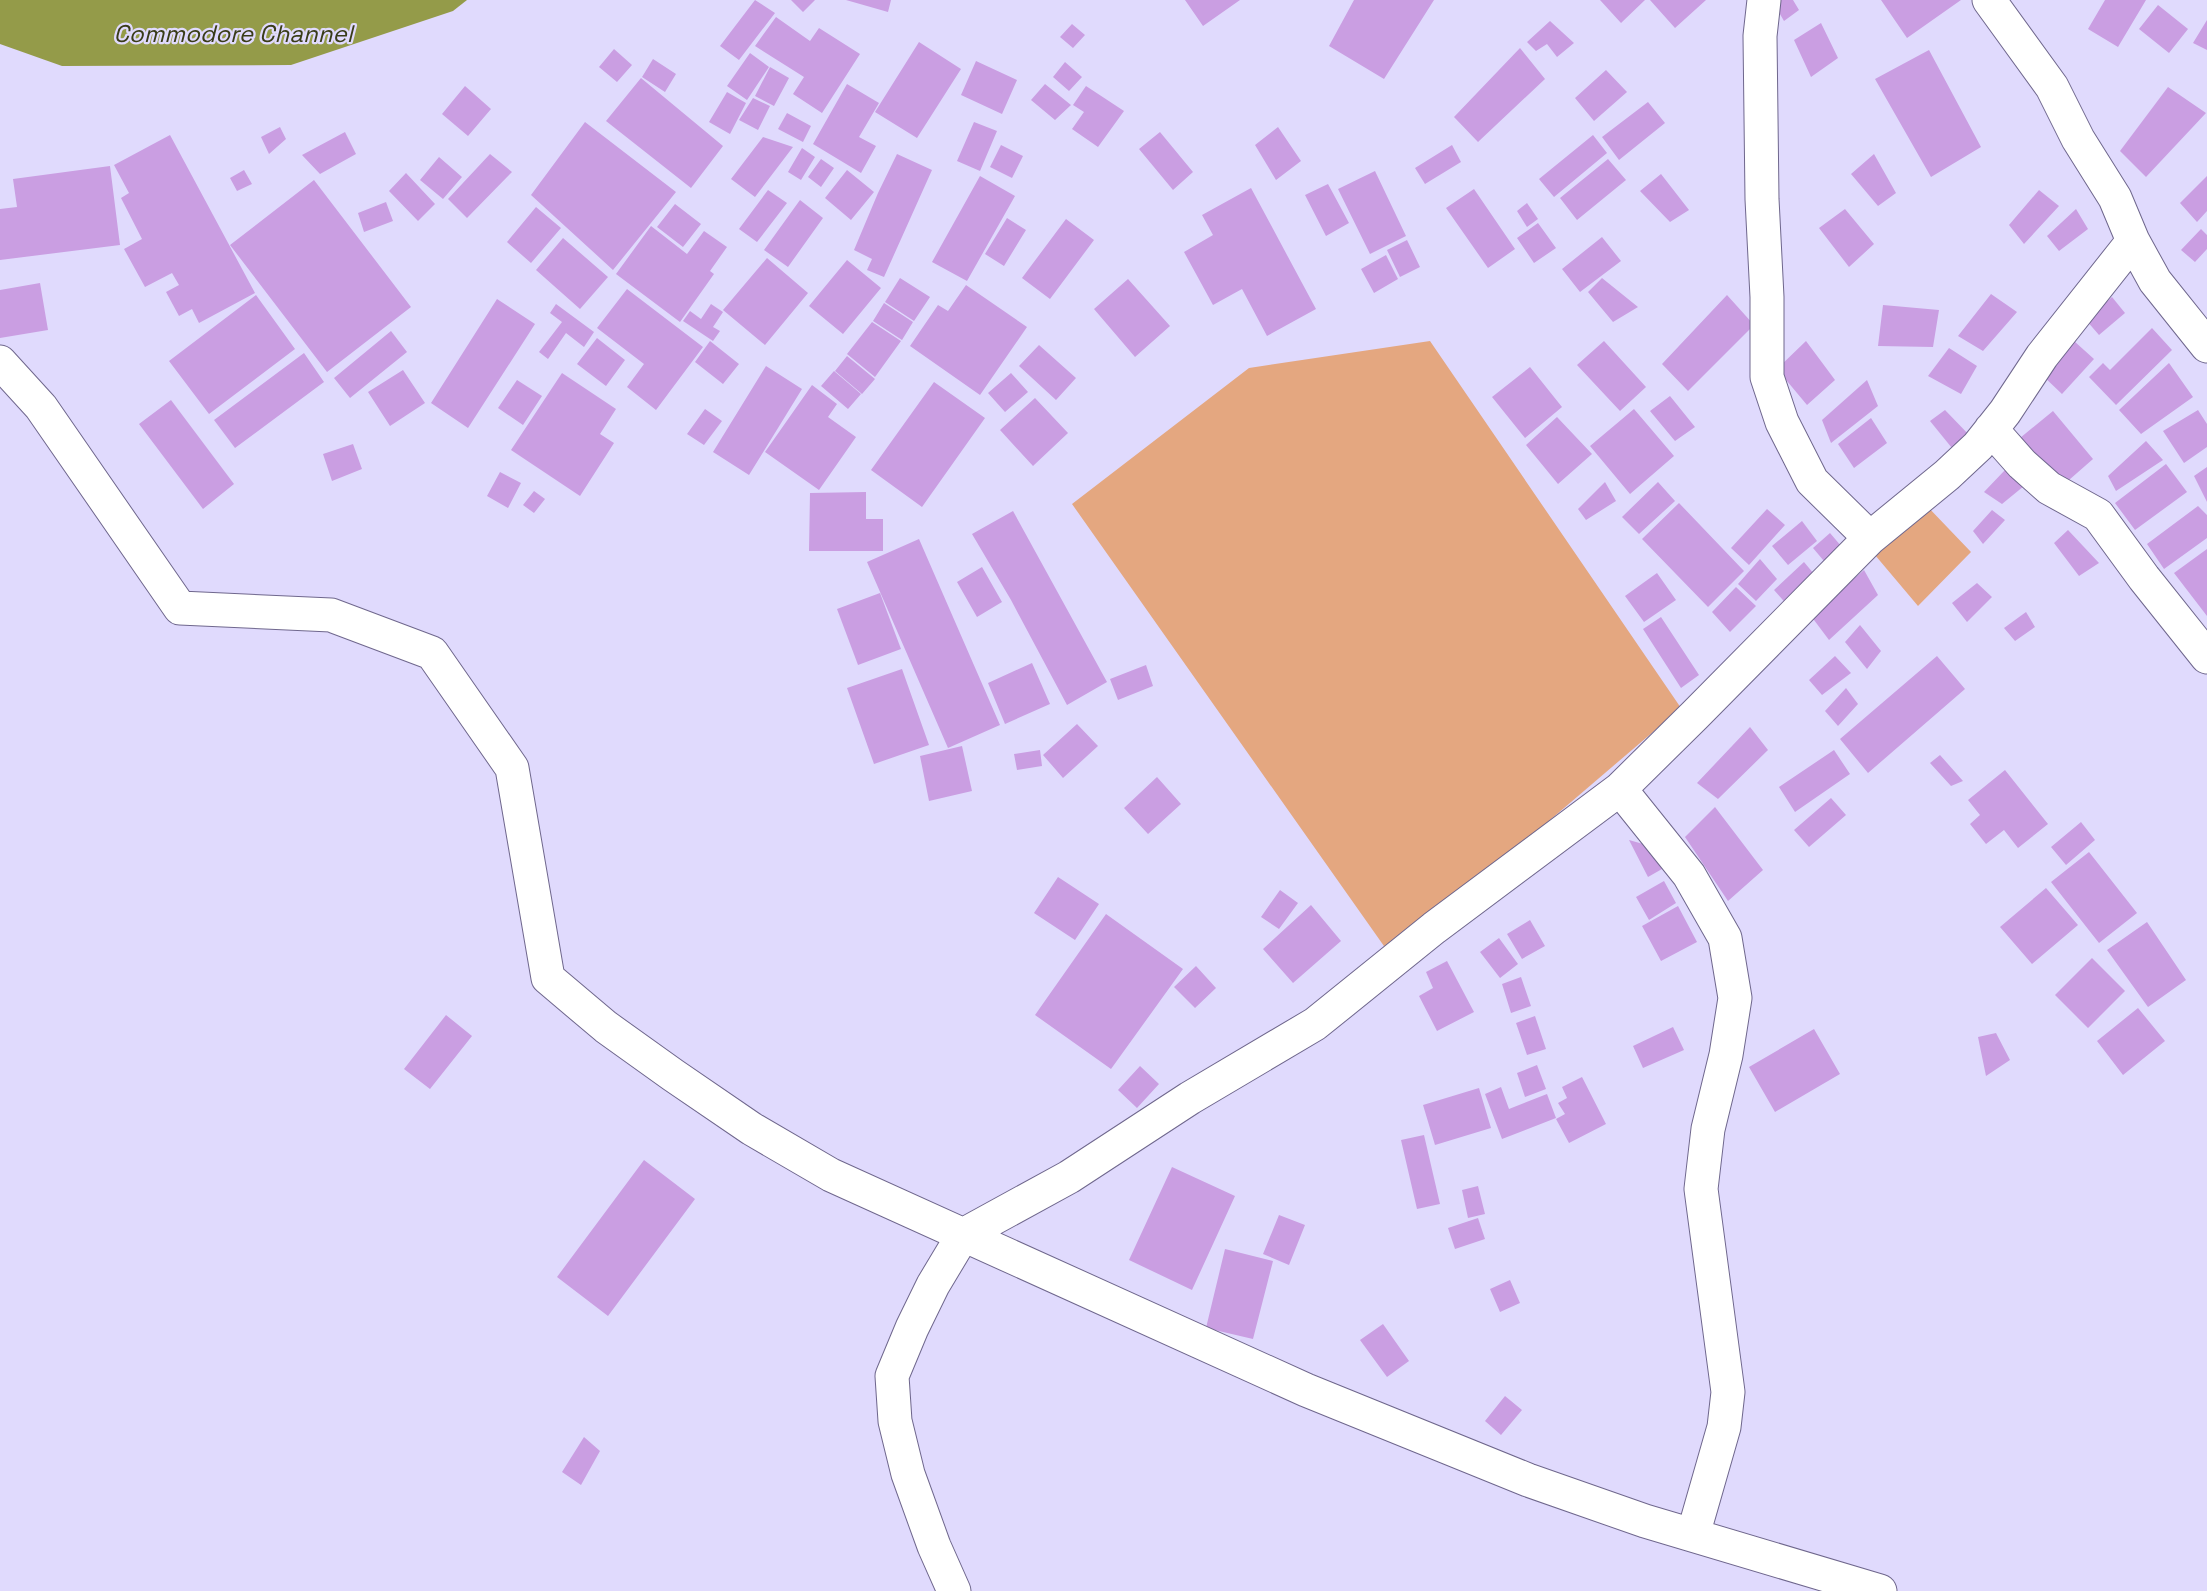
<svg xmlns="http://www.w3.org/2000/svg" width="2207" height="1591" viewBox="0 0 2207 1591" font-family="'Space Grotesk',sans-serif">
  <rect width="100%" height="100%" fill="#e0dafd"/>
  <path fill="#e4a780" d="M1430 341 1681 708 1391 956 1072 504 1249 368Z
    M1926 505 1971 552 1918 606 1875 555Z"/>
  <path fill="#949b49" d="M0 0H467L453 11 291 65 62 66 0 44Z"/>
  <path fill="#ca9ee2" d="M755 0 775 13 739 60 720 46Z
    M791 0H815L803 12Z
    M846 0H891L888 12Z
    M1185 0H1240L1203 26Z
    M1354 0H1434L1384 79 1329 46Z
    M1600 0H1645L1621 23Z
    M1650 0H1706L1675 28Z
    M1777 0H1793L1799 10 1784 21 1774 4Z
    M1881 0H1961L1907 38Z
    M2105 0H2146L2118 47 2088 29Z
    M2158 5 2188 29 2169 53 2139 29Z
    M776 17 810 41 819 28 860 54 822 113 793 94 804 77 755 46Z
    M2207 20V50L2193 43Z
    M1550 21 1574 43 1557 57 1547 44 1536 51 1527 42Z
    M1821 23 1838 58 1811 77 1794 40Z
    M1072 24 1085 35 1073 48 1060 37Z
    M919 42 961 69 917 138 875 112Z
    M1520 48 1545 79 1478 142 1454 117Z
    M614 49 632 65 617 82 599 67Z
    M1929 50 1981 147 1931 177 1875 79Z
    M750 53 769 67 747 100 727 86Z
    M653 59 676 74 665 92 642 77Z
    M976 61 1017 80 1002 114 961 95Z
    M1065 62 1082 77 1069 91 1053 77Z
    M770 67 789 78 774 106 755 96Z
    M1606 70 1627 92 1594 121 1575 98Z
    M641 78 723 146 691 188 606 121Z
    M847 84 879 103 859 137 876 146 861 173 813 144Z
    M1045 84 1071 105 1055 120 1031 100Z
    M465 86 491 109 468 136 442 114Z
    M1086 86 1124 111 1098 147 1072 129 1084 112 1073 105Z
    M2168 87 2206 113 2146 177 2120 151Z
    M727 92 746 103 730 134 709 122Z
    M753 98 770 106 758 130 739 120Z
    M1648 102 1665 123 1619 160 1602 137Z
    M787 113 811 126 803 142 778 129Z
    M585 122 676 192 613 270 531 195Z
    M974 122 997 131 980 171 957 161Z
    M280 127 286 139 269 154 261 137Z
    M1278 127 1301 161 1276 180 1255 145Z
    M345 132 356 154 320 174 302 155Z
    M1160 132 1193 172 1173 190 1139 149Z
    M170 135 255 293 199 323 192 309 179 316 166 292 179 285 172 273 145 287 124 249 142 239 121 198 129 193 114 165Z
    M1593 135 1607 153 1554 197 1539 179Z
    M763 137 793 147 755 197 731 179Z
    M1001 145 1023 156 1012 178 990 167Z
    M1452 145 1461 162 1425 184 1415 168Z
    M802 148 815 157 801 180 788 172Z
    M490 154 512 172 467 218 448 199Z
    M897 154 932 170 884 277 867 270 872 259 854 250 878 193Z
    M1874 154 1896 193 1878 206 1851 174Z
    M439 157 462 177 443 199 420 180Z
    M821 159 834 168 821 187 808 177Z
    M1608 159 1626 180 1577 220 1560 198Z
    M110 166 120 245 0 260V209L17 207 13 179Z
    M244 170 252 184 237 191 230 178Z
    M847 170 874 192 851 220 825 198Z
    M1375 171 1406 236 1370 254 1338 189Z
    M406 173 435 204 418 221 389 191Z
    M1661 174 1689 210 1670 222 1640 191Z
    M980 176 1015 196 967 281 932 262Z
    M2207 176V211L2197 222 2180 203Z
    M314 180 411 307 327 372 230 245Z
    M1328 184 1349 223 1326 236 1305 195Z
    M1251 188 1316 309 1267 336 1242 289 1213 305 1184 252 1213 235 1202 215Z
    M1474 189 1515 249 1488 268 1446 208Z
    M768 190 787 203 757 242 739 229Z
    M2039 190 2059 206 2024 244 2009 225Z
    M800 200 823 218 788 267 764 250Z
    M386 202 393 221 364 232 358 213Z
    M1527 203 1538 219 1527 227 1517 211Z
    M675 204 701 224 683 247 657 227Z
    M536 207 561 228 531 263 507 242Z
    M1845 209 1874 244 1849 267 1819 228Z
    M2076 209 2088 229 2059 251 2047 236Z
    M1007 218 1026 230 1004 266 985 254Z
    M1066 219 1094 240 1050 299 1022 278Z
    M1538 223 1556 248 1534 263 1517 238Z
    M651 226 687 254 704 231 727 247 710 271 714 274 680 322 616 274Z
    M2201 229 2207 235V249L2195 262 2181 250Z
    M1602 237 1621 261 1580 292 1562 269Z
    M563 238 608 277 580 309 536 270Z
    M1407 240 1420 267 1400 277 1387 250Z
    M1386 255 1398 279 1374 293 1361 269Z
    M767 258 808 293 765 345 723 310Z
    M847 260 881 288 843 334 809 306Z
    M900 278 930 297 914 321 885 302Z
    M1602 278 1638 307 1613 322 1588 292Z
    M1128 279 1170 326 1135 357 1094 309Z
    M40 283 48 330 0 338V290Z
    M966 285 1027 327 980 395 910 346 938 305 948 311Z
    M627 289 703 347 656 410 627 387 644 364 597 328Z
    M1991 294 2017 312 1983 351 1958 336Z
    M256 295 295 349 209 414 169 361Z
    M1727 295 1754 325 1688 391 1662 364Z
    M2112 297 2125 313 2099 335 2086 320Z
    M497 299 535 324 468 428 431 403Z
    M884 303 913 322 902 340 873 321Z
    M556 304 594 332 584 347 566 333 548 359 539 352 562 322 550 313Z
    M711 304 723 312 713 327 720 331 713 341 683 321 690 311 701 319Z
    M1883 305 1939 310 1933 347 1878 346Z
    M872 322 901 341 875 377 847 354Z
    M2152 328 2172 350 2116 405 2089 377 2103 363 2110 370Z
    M391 331 407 352 350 398 334 378Z
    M597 338 625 360 606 386 577 364Z
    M710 341 739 364 723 384 695 362Z
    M1604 341 1646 387 1620 411 1577 365Z
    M1806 341 1835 380 1807 405 1777 369Z
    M2074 341 2094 359 2062 394 2042 375Z
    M1039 345 1076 378 1056 400 1019 366Z
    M1949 348 1977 366 1961 394 1928 376Z
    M304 353 324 382 235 448 214 420Z
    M847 356 875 379 862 394 835 371Z
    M2169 363 2193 397 2141 434 2119 410Z
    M766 366 802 389 749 475 713 452Z
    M1530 367 1562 407 1525 438 1492 397Z
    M403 370 425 403 390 426 368 392Z
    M834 371 861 394 848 409 821 386Z
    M562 373 616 409 600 434 614 443 580 496 511 450Z
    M1011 373 1028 392 1005 412 988 393Z
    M517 380 542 396 523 425 498 408Z
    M1867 380 1878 406 1831 443 1822 420Z
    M934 382 985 418 922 507 871 470Z
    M812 385 837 404 828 417 856 437 819 490 765 452Z
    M1670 396 1695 427 1675 441 1650 411Z
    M1035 398 1068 433 1033 466 1000 430Z
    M171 400 234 484 203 509 139 424Z
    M705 409 722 421 704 445 687 434Z
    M1634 409 1674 456 1630 494 1590 446Z
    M1945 410 1973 439 1956 453 1930 421Z
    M2198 410 2207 424V447L2184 463 2163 431Z
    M2053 411 2093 459 2061 487 2020 438Z
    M1557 417 1592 454 1558 484 1526 445Z
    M1871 418 1887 443 1854 468 1838 444Z
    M2146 441 2163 460 2116 491 2108 476Z
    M353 444 362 469 332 481 323 454Z
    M2166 464 2187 492 2135 530 2115 503Z
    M2207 467V502L2194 476Z
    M2005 470 2024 486 2002 504 1984 492Z
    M500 472 521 483 508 508 487 496Z
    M1605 482 1616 501 1586 520 1578 509Z
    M1658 482 1675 501 1639 534 1622 517Z
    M534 491 545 499 534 513 523 505Z
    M866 492V519H883V551H809L810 493Z
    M1679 503 1744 571 1708 607 1642 539Z
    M2198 506 2207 515V538L2164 569 2147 544Z
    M1767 509 1785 525 1749 565 1731 548Z
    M1992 510 2005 520 1983 544 1973 531Z
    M1013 511 1107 682 1067 705 1011 600 972 534Z
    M1802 521 1817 541 1788 565 1772 546Z
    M2068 530 2099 563 2079 576 2054 543Z
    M1830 533 1847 553 1829 567 1813 548Z
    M919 539 1000 725 948 748 867 562Z
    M2207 549V616L2174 573Z
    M1760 559 1777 579 1756 601 1738 584Z
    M1804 562 1819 580 1790 608 1774 590Z
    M982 567 1002 602 977 617 957 582Z
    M1864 570 1878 595 1829 640 1811 616Z
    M1657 573 1676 600 1644 622 1625 596Z
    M1977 583 1992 597 1967 622 1952 603Z
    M1736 587 1756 606 1730 632 1712 612Z
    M880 593 901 649 858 665 837 609Z
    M2026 612 2035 627 2015 641 2004 628Z
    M1661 617 1699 675 1681 688 1643 629Z
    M1860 625 1881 651 1867 669 1845 642Z
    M1835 656 1851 673 1822 695 1809 680Z
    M1937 656 1965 689 1868 773 1840 739Z
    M1032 663 1050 704 1005 724 988 683Z
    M1146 665 1153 686 1118 700 1110 679Z
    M902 669 929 745 874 764 847 688Z
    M1846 688 1858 704 1838 726 1825 711Z
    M1077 724 1098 746 1063 778 1043 755Z
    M1750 727 1768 750 1718 799 1697 783Z
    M962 746 972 791 929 801 920 756Z
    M1040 750 1042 766 1017 770 1014 754Z
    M1834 750 1850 774 1795 812 1779 787Z
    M1940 755 1963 781 1951 786 1930 763Z
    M2005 770 2048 824 2018 848 2004 830 1986 844 1970 824 1980 815 1968 800Z
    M1157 777 1181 804 1148 834 1124 808Z
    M1831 798 1846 815 1809 847 1794 830Z
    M1715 807 1763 870 1728 901 1685 837Z
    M2081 822 2095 840 2066 865 2051 847Z
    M1629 840 1650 846 1662 869 1648 877Z
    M2089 852 2137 913 2099 943 2051 882Z
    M1058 877 1099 904 1075 940 1034 913Z
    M1664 881 1676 903 1649 920 1636 897Z
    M2046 888 2078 925 2032 964 2000 927Z
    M1280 890 1298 903 1279 929 1261 917Z
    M1311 905 1341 941 1293 983 1263 949Z
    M1678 906 1697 942 1661 961 1642 926Z
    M1106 914 1183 969 1111 1069 1035 1015Z
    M1530 920 1545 946 1522 959 1507 934Z
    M2147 922 2186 980 2148 1007 2107 950Z
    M1499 938 1518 964 1500 978 1480 952Z
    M2092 958 2125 991 2088 1028 2055 995Z
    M1447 961 1474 1012 1437 1031 1419 996 1433 988 1426 972Z
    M1196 966 1216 988 1195 1008 1174 987Z
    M1521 977 1531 1006 1511 1013 1502 984Z
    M2138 1008 2165 1041 2123 1075 2097 1041Z
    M446 1015 472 1036 430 1089 404 1069Z
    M1535 1016 1546 1049 1527 1055 1516 1023Z
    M1673 1027 1684 1050 1643 1068 1633 1046Z
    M1814 1029 1840 1074 1775 1112 1749 1067Z
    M1996 1033 2010 1060 1986 1076 1978 1037Z
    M1537 1065 1546 1089 1525 1097 1517 1073Z
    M1140 1066 1159 1084 1137 1108 1118 1090Z
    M1582 1077 1606 1124 1569 1143 1556 1119 1565 1114 1558 1103 1567 1098 1562 1087Z
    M1501 1087 1509 1109 1547 1094 1556 1118 1502 1139 1485 1094Z
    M1479 1088 1491 1128 1435 1145 1423 1105Z
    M1424 1135 1440 1204 1417 1209 1401 1140Z
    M644 1160 695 1199 608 1316 557 1277Z
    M1172 1167 1235 1196 1192 1290 1129 1260Z
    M1478 1186 1485 1214 1468 1218 1462 1190Z
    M1279 1215 1305 1225 1289 1265 1263 1254Z
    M1478 1218 1485 1239 1455 1249 1448 1228Z
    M1225 1249 1273 1261 1253 1339 1206 1328Z
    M1510 1280 1520 1303 1500 1312 1490 1289Z
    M1383 1324 1409 1361 1387 1377 1360 1340Z
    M1505 1396 1522 1410 1501 1435 1485 1421Z
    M584 1437 600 1451 581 1485 562 1472Z"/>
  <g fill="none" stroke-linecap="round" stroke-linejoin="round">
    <g stroke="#6f678d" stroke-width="35">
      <path id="street" d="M1764 0 1760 36 1762 199 1767 297V377L1782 422 1812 481 1870 538
        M1989 0 2052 87 2078 139 2115 198 2133 241 2155 281 2207 346
        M0 362 41 407 180 608 331 615 432 653 512 768 548 978 606 1027 673 1075 752 1129 831 1175 1306 1390 1528 1480 1645 1521 1880 1591
        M1991 429 2022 464 2049 488 2098 515 2144 578 2207 657
        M1620 789 1689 875 1725 938 1735 998 1726 1055 1708 1129 1701 1189 1728 1392 1724 1427 1693 1535
        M954 1591 934 1546 908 1474 895 1421 892 1376 912 1328 933 1285 963 1235 1069 1177 1190 1098 1315 1024 1434 928 1620 789 1695 715 1870 538 1947 475 1978 446 2005 412 2042 356 2133 241"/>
    </g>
    <use href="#street" stroke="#fff" stroke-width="33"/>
  </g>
  <g text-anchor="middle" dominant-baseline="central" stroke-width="4.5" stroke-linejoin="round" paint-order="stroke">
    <g font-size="24" font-style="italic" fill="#393c18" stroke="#e0dafd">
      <text x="233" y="33">Commodore Channel</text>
    </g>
  </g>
</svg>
